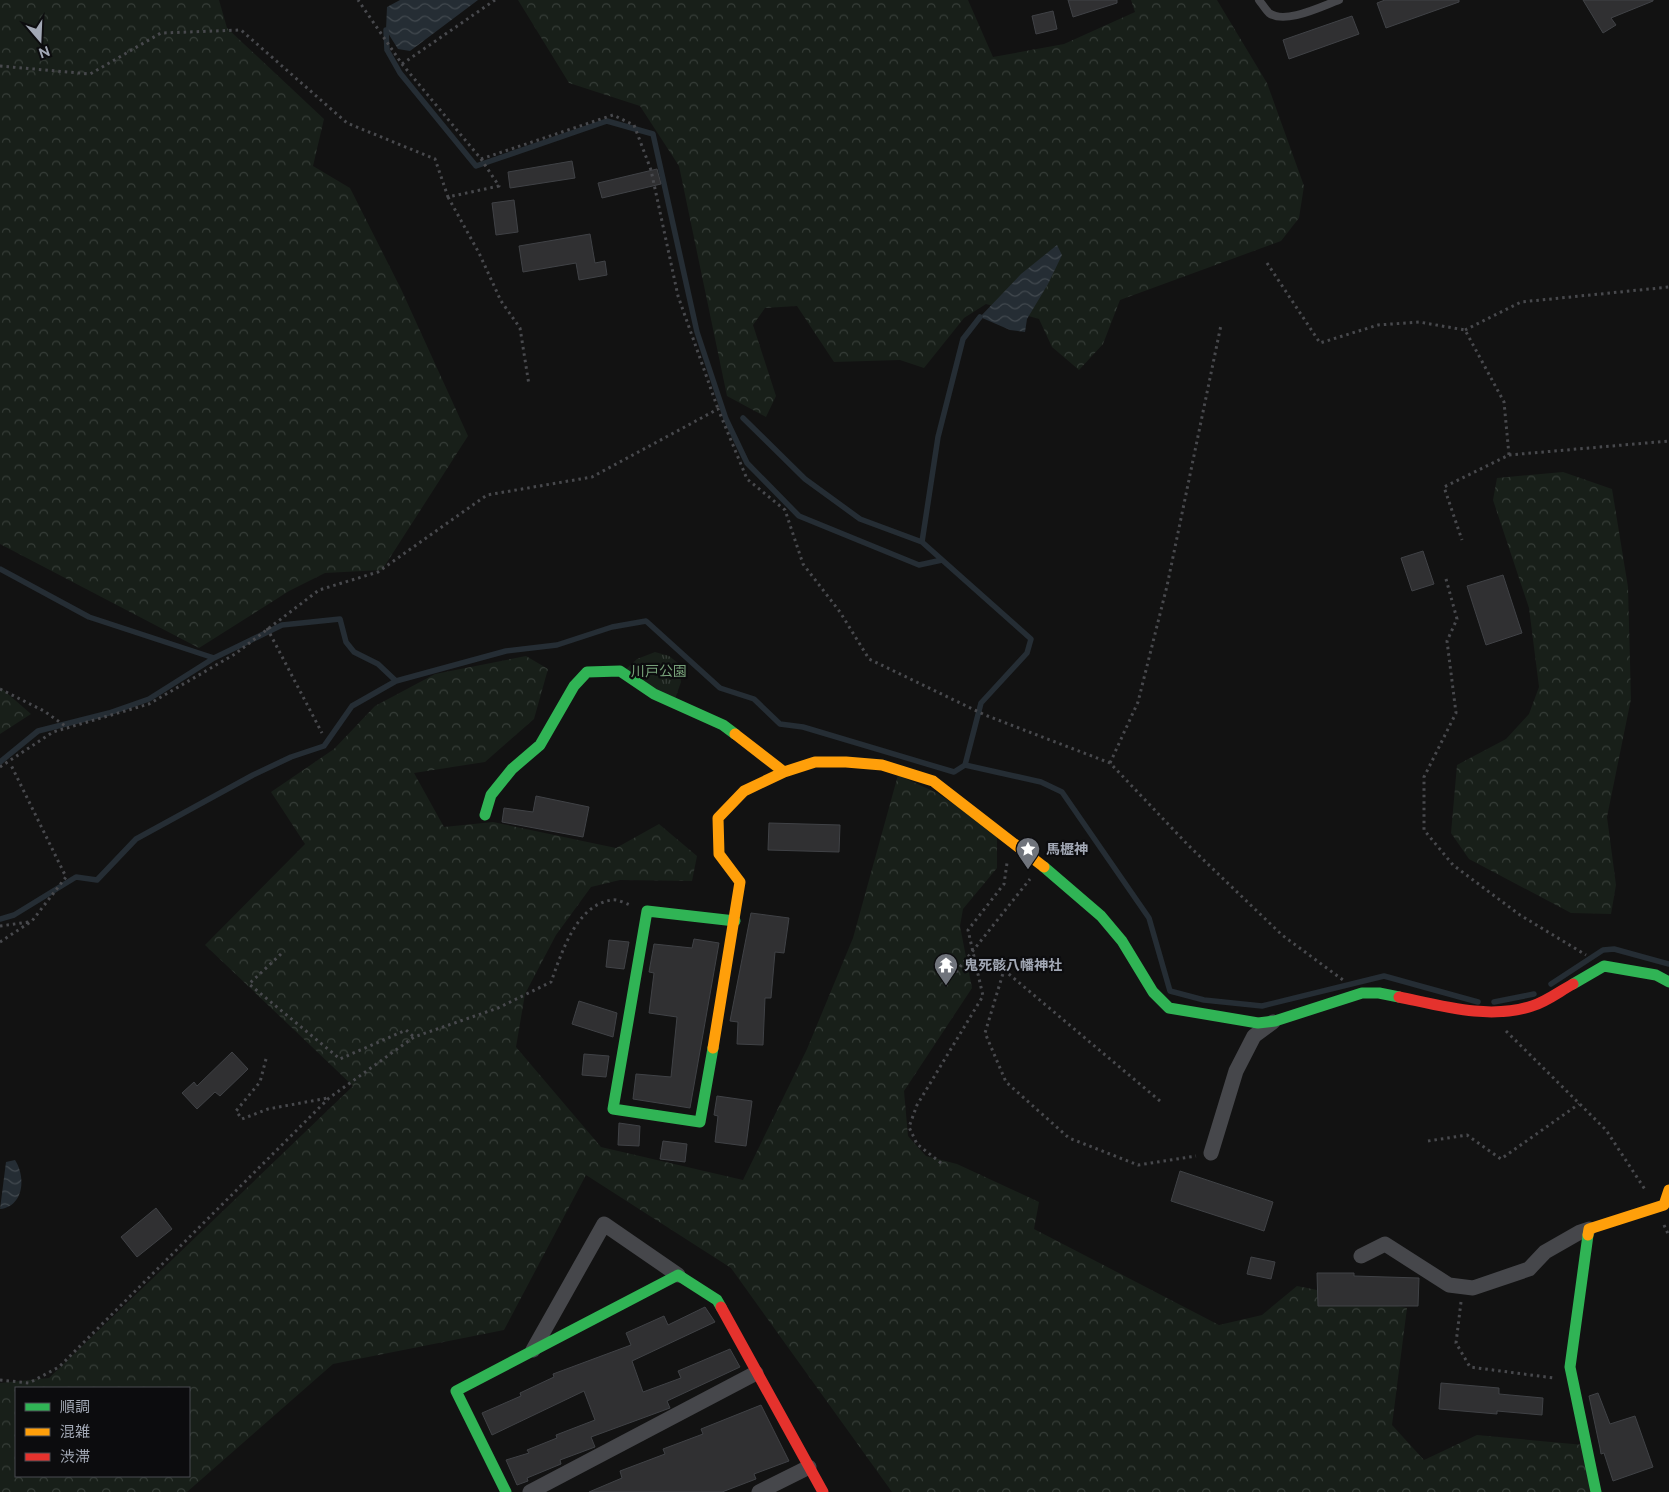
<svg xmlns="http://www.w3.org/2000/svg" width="1669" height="1492" viewBox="0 0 1669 1492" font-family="Raleway,'Noto Sans JP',sans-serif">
  <defs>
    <pattern id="forest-crowns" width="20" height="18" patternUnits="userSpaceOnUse" patternTransform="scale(1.25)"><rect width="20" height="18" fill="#181f19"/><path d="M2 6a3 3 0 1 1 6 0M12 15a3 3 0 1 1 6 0" fill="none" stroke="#363d38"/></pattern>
    <pattern id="park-tufts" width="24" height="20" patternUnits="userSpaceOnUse" patternTransform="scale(1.25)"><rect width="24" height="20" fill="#181f19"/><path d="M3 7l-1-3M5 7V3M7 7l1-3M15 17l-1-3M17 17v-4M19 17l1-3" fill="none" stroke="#363d38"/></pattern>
    <pattern id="water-waves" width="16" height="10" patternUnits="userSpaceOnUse" patternTransform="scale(1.25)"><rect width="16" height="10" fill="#252d34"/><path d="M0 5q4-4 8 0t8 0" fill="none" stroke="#42494f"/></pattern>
  </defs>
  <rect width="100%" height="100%" fill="#121212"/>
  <path fill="url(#forest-crowns)" fill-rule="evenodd" d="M0 0H219L227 28 324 119 313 166 350 188 401 289 468 436 382 570 325 573 289 591 199 648 0 544Z
    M518 0H968L993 57 1064 44 1135 12 1131 0H1217L1267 83 1304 186 1299 218 1281 241 1120 300 1103 344 1079 370 1052 347 1039 319 986 304 964 318 924 368 900 360 834 362 797 306 765 308 753 325 776 396 766 417 727 396 679 166 640 106 569 83Z
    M1563 472 1612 489 1628 587 1631 699 1607 817 1616 885 1611 914 1571 913 1469 859 1451 833 1457 765 1506 739 1529 714 1539 687 1529 608 1493 500 1497 478Z
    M526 656 548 669 534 719 485 762 414 773 444 827 493 822 616 848 659 824 697 856 692 881 620 880 591 887 556 935 525 994 516 1047 601 1147 743 1180 807 1049 853 938 898 775 937 793 997 832V868L963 909 960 926 972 988 904 1091 908 1136 926 1156 957 1164 1039 1202 1034 1229 1219 1325 1262 1315 1297 1286 1407 1308 1392 1425 1424 1460 1477 1435 1584 1445 1590 1492H892L731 1268 586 1175 504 1330 333 1364 187 1492H0V1383L49 1378 353 1086 205 945 305 844 271 792 334 749 375 706 435 674ZM16 1388H189V1476H16Z
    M0 687 31 714 0 734Z"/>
  <path fill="url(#park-tufts)" d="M655 652 669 656 678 663 681 682 675 699 623 672 637 659Z"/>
  <path fill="url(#water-waves)" d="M400 0H478L410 51 398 49 386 30 387 7Z
    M1057 245 1062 255 1048 284 1027 319 1025 332 1010 330 980 317 1021 274Z
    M15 1160C26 1177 24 1206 0 1209L6 1162Z"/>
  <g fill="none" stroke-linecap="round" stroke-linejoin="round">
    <path stroke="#252d34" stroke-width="5.5" d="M386 30 387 50 400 73 476 166 607 121 653 134 697 332 726 419 747 463 799 516 919 565 942 560
      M743 418 805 479 860 519 922 542 1031 639 1027 653 981 703 965 765
      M922 542 938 437 963 339 980 317
      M0 569 89 617 214 658 282 625 340 619 346 642 354 652 378 664 396 681
      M0 762 38 731 109 713 149 699 214 658
      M0 919 14 915 76 877 97 880 136 839 253 775 291 757 324 746 352 706 396 681 506 651 557 645 612 627 646 621 720 688 754 699 780 724 803 727 954 772 965 765 1041 782 1062 792 1149 918 1170 991 1204 1000 1262 1006 1384 976 1478 1002
      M1551 984 1603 950 1614 949 1669 964
      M1494 1002 1534 994"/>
  </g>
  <path fill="#303032" stroke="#404246" d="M1068 0H1117V3L1073 17Z
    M1385 0H1459V2L1386 28 1377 3Z
    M1583 0H1653V1L1611 18 1616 25 1603 33Z
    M1053 11 1057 29 1036 34 1032 16Z
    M1352 16 1359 34 1289 59 1283 40Z
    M572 161 575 178 510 188 508 172Z
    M657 169 661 184 602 198 598 183Z
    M514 200 518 232 496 235 492 203Z
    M590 234 595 263 605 261 607 275 579 280 576 263 523 272 519 246Z
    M1423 551 1434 584 1412 591 1401 558Z
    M1503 575 1522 633 1486 645 1467 586Z
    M536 796 589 807 583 837 502 822 504 808 533 812Z
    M769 823 840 825 839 852 768 850Z
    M751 913 789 918 784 953 775 952 771 998H765L763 1045 737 1044 738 1022 730 1021Z
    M694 939 719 943 690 1108 633 1099 636 1074 671 1077 677 1017 649 1013 654 973 649 972 654 944 692 948Z
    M609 940 629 942 624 969 606 967Z
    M579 1001 617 1013 613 1037 572 1024Z
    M232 1052 248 1069 220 1096 215 1092 197 1109 182 1093 194 1082 197 1086Z
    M584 1054 609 1056 606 1077 582 1075Z
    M717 1096 752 1101 746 1146 715 1142 718 1116 714 1115Z
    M619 1123 640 1126 639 1146 618 1145Z
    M663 1141 687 1144 685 1162 660 1159Z
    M1180 1171 1273 1202 1264 1231 1171 1201Z
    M156 1208 172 1229 137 1257 121 1237Z
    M1251 1257 1275 1262 1271 1279 1247 1274Z
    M1317 1273H1354V1276L1419 1278 1418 1306H1318Z
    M705 1307 715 1322 632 1361 643 1392 681 1378 678 1371 730 1349 740 1367 667 1401 670 1408 591 1437 595 1447 560 1460 561 1464 527 1478 528 1481 517 1485 506 1460 529 1453 527 1450 557 1438 556 1435 595 1420 584 1391 492 1435 482 1413 521 1396 520 1393 554 1377 553 1374 631 1345 626 1333 664 1316 668 1325Z
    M1441 1383 1499 1388V1394L1543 1398 1542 1415 1497 1411V1414L1439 1409Z
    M1598 1393 1610 1424 1635 1416 1653 1467 1613 1481 1604 1453 1601 1454 1600 1448 1589 1396Z
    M761 1405 789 1461 754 1474 756 1479 722 1492H589L622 1478 620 1471 665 1454 663 1449 703 1434 701 1429Z"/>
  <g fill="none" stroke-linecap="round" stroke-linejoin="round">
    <path stroke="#48494d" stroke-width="3" stroke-dasharray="2.5 4" stroke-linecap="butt" d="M402 64 495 0
      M0 66 90 74 161 33 241 30 347 123 435 159 448 197 499 186 481 159 402 64 358 0
      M481 159 613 115 634 125 651 170 678 296 718 409
      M448 197 479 253 501 301 520 328 529 385
      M1267 263 1320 343 1378 325 1419 322 1465 330 1504 402 1509 455 1444 487 1462 540
      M1465 330 1521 302 1669 287
      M1509 455 1669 441
      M1446 579 1457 619 1447 641 1456 713 1424 777V830L1453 865 1520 915 1586 955
      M267 628 322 733
      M0 689 44 711 68 728
      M1110 763 1138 702 1167 586 1221 325
      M0 767 53 732 149 704 235 654 319 590 378 572 487 495 592 477 718 409 747 479 785 510 803 564 840 612 869 659 985 715 1110 763 1188 845 1282 935 1343 980
      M0 926 29 922
      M0 942 32 921 66 877 10 763
      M281 954 249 984 340 1059 406 1030 414 1037
      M956 972 1030 879
      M1506 1031 1606 1130 1646 1191
      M266 1059 260 1082 236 1111 242 1119 268 1109 328 1098
      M1160 1101 1004 970 985 1033 1006 1082 1069 1138 1138 1165 1196 1156
      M1428 1141 1467 1135 1501 1159 1579 1104
      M941 1163 917 1144 909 1127 917 1105 983 996 968 930 1004 884 1007 863
      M1664 1225 1669 1236
      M1461 1302 1456 1343 1470 1367 1554 1378
      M0 1380 29 1383 59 1367 329 1098 414 1037 498 1008 551 982C562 952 576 905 612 900 617 899 625 903 630 905"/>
    <path stroke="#46474b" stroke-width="8" d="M1259 0C1262 4 1266 10 1269 13 1285 25 1322 6 1339 0"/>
    <path stroke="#46474b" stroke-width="15" d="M1211 1153 1236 1071 1254 1036 1273 1022
      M1361 1256 1385 1244 1449 1285 1473 1288 1529 1269 1545 1252 1580 1232 1589 1229
      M533 1350 604 1224 678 1275
      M530 1492 756 1373
      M759 1492 809 1467"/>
    <path stroke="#30b455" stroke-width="11" d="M485 815 491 795 512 769 540 745 574 686 587 672 620 671 654 694 723 725 735 734
      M1044 867 1101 916 1122 941 1153 992 1169 1008 1258 1023 1275 1021 1362 993H1379L1399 997
      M1573 984 1604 966 1656 975 1669 982
      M713 1048 700 1122 613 1109 647 911 735 921
      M1588 1235 1570 1367 1596 1492
      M506 1492 456 1391 678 1275 717 1300 721 1307"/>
    <path stroke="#ff9f0a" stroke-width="11" d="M735 734 784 772 815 762H846L882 765 933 781 1044 867
      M713 1048 740 882 719 854 718 818 744 791 784 772
      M1588 1235 1589 1229 1664 1205 1669 1190"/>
    <path stroke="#e5322d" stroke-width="11" d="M1399 997C1442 1006 1489 1020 1532 1006 1546 1002 1560 991 1573 984
      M721 1307 823 1492"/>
  </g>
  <defs>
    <g id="sight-pin" transform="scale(1.25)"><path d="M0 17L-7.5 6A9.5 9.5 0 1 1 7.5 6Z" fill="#70747c" stroke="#0c0c0e"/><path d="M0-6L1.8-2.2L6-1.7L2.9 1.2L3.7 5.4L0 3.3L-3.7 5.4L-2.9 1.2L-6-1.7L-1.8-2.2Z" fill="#fff"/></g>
    <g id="temple-pin" transform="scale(1.25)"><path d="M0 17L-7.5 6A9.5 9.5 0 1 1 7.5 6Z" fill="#70747c" stroke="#0c0c0e"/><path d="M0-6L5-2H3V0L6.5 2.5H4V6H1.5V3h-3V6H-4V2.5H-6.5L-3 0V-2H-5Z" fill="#fff"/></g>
  </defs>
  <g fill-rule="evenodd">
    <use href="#sight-pin" x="1028" y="849"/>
    <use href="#temple-pin" x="946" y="965"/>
  </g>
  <g text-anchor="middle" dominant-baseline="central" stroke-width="4.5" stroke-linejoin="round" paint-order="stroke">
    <g font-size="14" fill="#77a179" stroke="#0c0c0e">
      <text x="659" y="671">川戸公園</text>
    </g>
    <g font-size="14" font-weight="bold" fill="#a2a8b5" stroke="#0c0c0e" text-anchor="start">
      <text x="1046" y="849">馬櫪神</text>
      <text x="964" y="965">鬼死骸八幡神社</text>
    </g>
  </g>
  <rect x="15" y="1387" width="175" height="90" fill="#0c0c0e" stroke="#484a51"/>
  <rect x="25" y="1403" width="25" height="8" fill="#30b455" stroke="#484a51"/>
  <text x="60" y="1412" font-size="15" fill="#a2a8b5">順調</text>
  <rect x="25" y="1428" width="25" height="8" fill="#ff9f0a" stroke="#484a51"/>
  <text x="60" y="1437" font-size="15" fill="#a2a8b5">混雑</text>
  <rect x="25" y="1453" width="25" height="8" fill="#e5322d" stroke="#484a51"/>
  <text x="60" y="1462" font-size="15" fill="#a2a8b5">渋滞</text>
  <g transform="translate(40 40) rotate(161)" stroke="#0c0c0e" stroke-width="4" paint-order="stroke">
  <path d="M0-4L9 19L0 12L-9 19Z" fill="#a2a8b5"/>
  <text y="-8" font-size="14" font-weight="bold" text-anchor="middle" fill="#a2a8b5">N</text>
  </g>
</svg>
